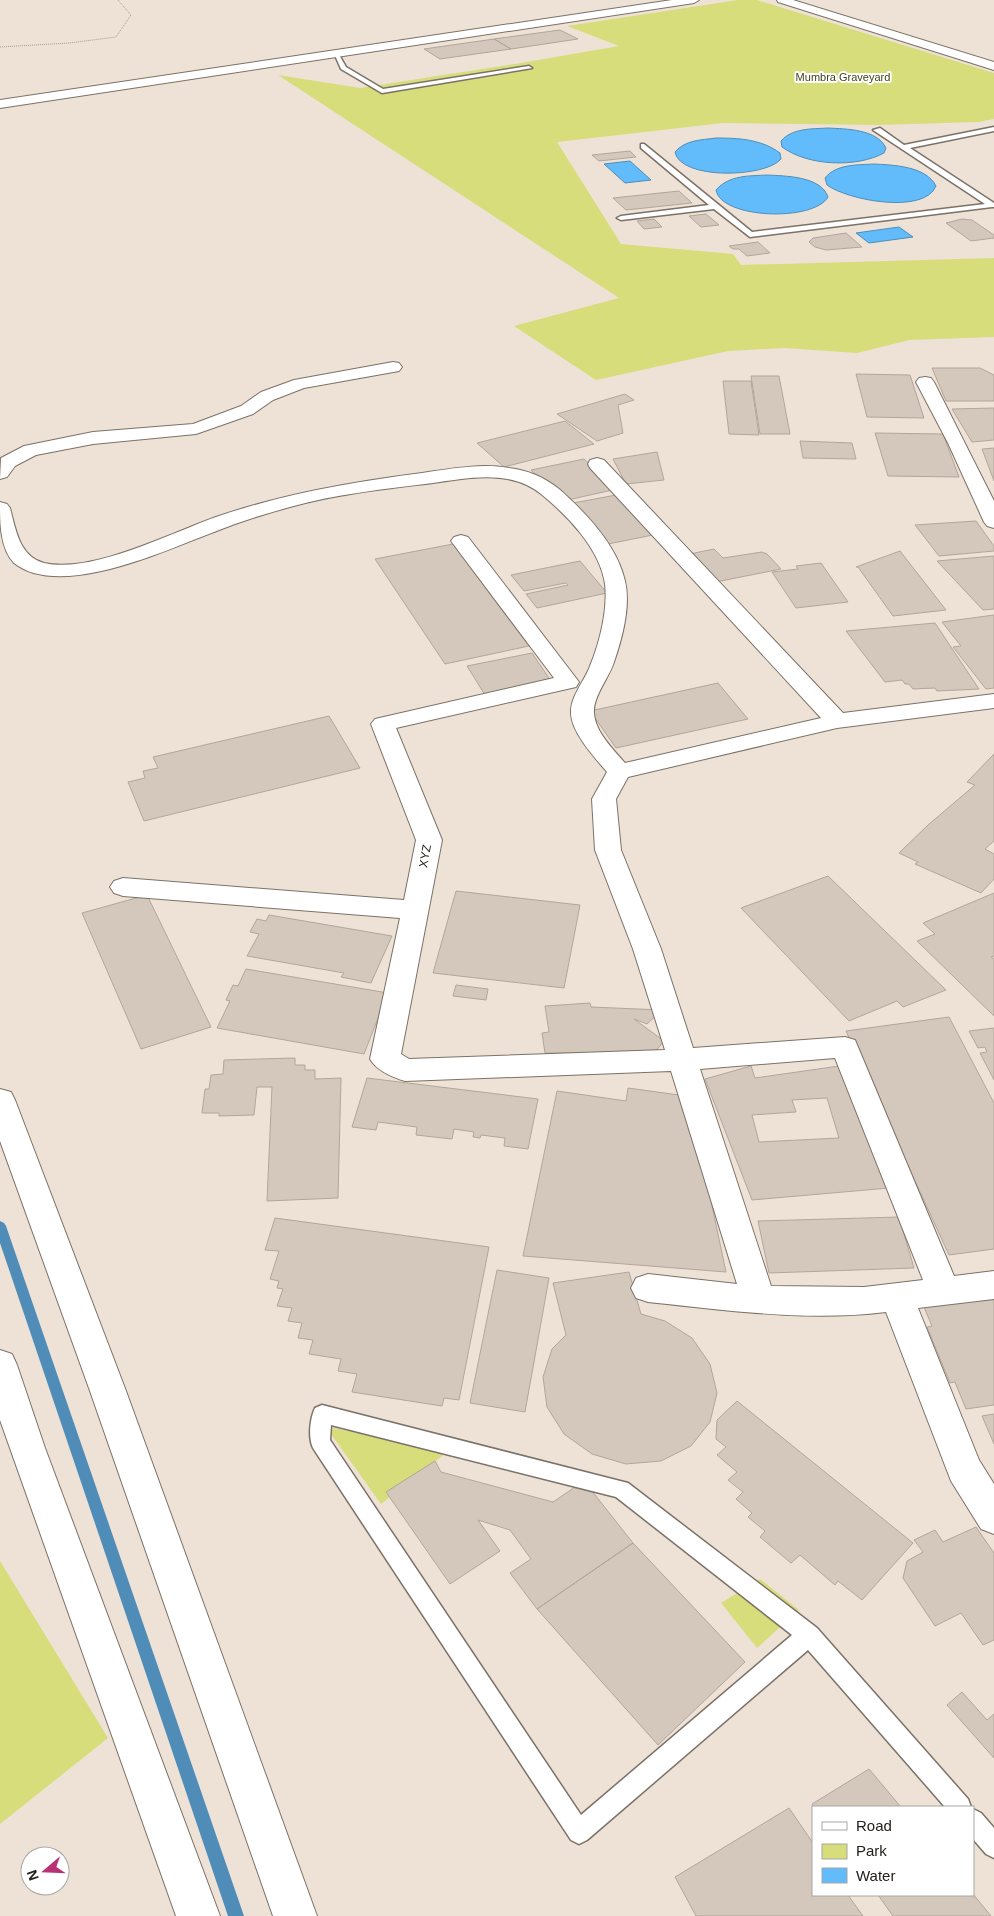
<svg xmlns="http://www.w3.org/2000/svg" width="994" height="1916" font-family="Arial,sans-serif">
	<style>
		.green { fill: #d6dd7a }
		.water { fill: #62bcfb; stroke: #4f8db8 }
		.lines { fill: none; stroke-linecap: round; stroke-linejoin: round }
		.stream { fill: #4f8db8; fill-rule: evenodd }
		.building { fill: #d4c7bc; stroke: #b2a69b; fill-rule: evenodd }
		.lane-casing { stroke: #7b7167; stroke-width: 3 }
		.street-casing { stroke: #7b7167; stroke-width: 2 }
		.secondary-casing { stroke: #7b7167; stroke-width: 2 }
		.path { stroke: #a39a91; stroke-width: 1; stroke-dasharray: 1 1; stroke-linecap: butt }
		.lane { fill: #fff; fill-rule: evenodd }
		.street { fill: #fff; fill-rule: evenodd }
		.secondary { fill: #fff; fill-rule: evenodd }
		.labels { text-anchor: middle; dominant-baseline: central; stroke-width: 4; stroke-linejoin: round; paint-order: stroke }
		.far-park-label { font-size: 11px; fill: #3f4218; stroke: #fff }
		.street-label { font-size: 12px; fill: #24201b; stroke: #fff }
	</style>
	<rect width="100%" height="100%" fill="#eee2d6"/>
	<!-- green -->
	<path class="green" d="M738 0H757L994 73V119L978 122 879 125 723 123 557 142 621 244 733 254 741 265 994 258V337L909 340 857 353 785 348 728 351 596 380 514 326 619 298 278 75 360 88 515 64 619 46 567 26Z
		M326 1427 451 1449 381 1504Z
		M0 1561 108 1738 0 1824Z
		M760 1579 799 1610 757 1648 721 1603Z"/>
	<!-- water -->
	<path class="water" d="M828 128C846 129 877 129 886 148L884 153C856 168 808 166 782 147L781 141C792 128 812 129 828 128Z
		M716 138C738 138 761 139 780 153L781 159C765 178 680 180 675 152 685 140 701 140 716 138Z
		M630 161 651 180 625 183 604 164Z
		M874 164C893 165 926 166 936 186 924 215 847 200 827 185L825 178C836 164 857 165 874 164Z
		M767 175C785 176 821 176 828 197 814 222 721 219 716 190 729 175 749 176 767 175Z
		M899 227 913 237 869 243 856 233Z"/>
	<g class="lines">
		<!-- stream -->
		<path class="stream" d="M0 1221 4 1223 6 1226 244 1916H228L0 1243Z"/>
	</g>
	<!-- building -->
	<path class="building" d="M560 30 578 39 511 49 494 39Z
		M494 39 511 49 440 59 424 49Z
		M630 151 636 157 599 161 592 155Z
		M679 191 692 203 626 210 613 198Z
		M706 214 719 225 701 227 689 216Z
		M654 219 662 227 644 229 637 221Z
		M962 219 972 220 994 235V238L971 241 946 223Z
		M846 233 862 247 826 250 815 247 809 242 813 238Z
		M758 242 770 253 747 256 739 249H733L729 246Z
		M932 368H980L994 375V401H946Z
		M856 374 910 375 924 418 867 417Z
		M751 376H779L790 434H760Z
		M723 381H751L759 435 729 434Z
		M625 394 634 400 618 405 623 433 597 441 557 414Z
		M994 408V440L972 442 952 409Z
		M565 421 594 444 504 467 477 443Z
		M875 433 943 434 959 477 888 476Z
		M800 441 852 443 856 459 803 458Z
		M994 448V481L982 449Z
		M657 452 664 480 626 484 613 459Z
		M584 459 617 489 563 501 531 470Z
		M616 495 653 535 603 545 568 504Z
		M976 521 994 546V551L939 556 915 525Z
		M453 544 529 646 445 664 375 559Z
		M714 549 723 558 762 552 767 554 781 569 711 583 685 555Z
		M900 551 946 610 893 616 858 567H856Z
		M994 556V609L983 610 937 561Z
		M580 561 607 593 537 608 526 594 568 585 566 583 524 591 511 575Z
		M821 563 848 602 796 608 772 572 798 569 796 566Z
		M994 615V688L986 689 953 647 961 646 942 622Z
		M935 623 979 689 937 691 935 688 913 689 909 684H905L902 680 885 682 846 631Z
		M532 653 551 681 485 695 467 666Z
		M718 683 748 719 616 748 590 711Z
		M329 716 360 768 144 821 128 782 145 778 143 771 158 768 153 757Z
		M994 754V841L985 849 994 854V879L981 893 915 864 918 862 899 853 928 825 975 785 967 782Z
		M828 876 946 990 903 1007 897 1001 849 1021 741 908Z
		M456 891 580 905 564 988 433 973Z
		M994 893V956L991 957 994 959V1016L917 941 935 934 923 923Z
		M147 895 211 1027 141 1049 82 913Z
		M269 915 392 936 371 983 341 977 344 973 247 956 259 934 250 932 257 919 266 921Z
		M246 969 388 993 364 1054 217 1028 230 1001 226 1000 233 985 238 986Z
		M456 985 488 989 486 1000 453 996Z
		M590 1003 591 1007 662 1010 647 1024 634 1019 664 1041 654 1053H545L542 1033 549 1032 545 1006Z
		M949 1017 994 1103V1249L949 1255 846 1031Z
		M994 1028V1080L980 1053 987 1052 985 1047 978 1048 969 1031Z
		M295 1058V1065H305V1070H315V1079L341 1078 338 1198 267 1201 272 1087H257L254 1115 219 1116V1113H202L205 1089H209L211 1075 223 1074 224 1060Z
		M751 1066 755 1078 839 1066 889 1188 752 1200 705 1079ZM827 1098 839 1138 759 1142 752 1115 796 1112 792 1100Z
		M367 1078 538 1099 528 1149 504 1146 505 1138 481 1135 480 1138 473 1137 474 1132 454 1129 452 1139 416 1135 417 1127 378 1122 376 1130 352 1127Z
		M628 1088 686 1096 692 1111 726 1272 523 1256 557 1091 626 1101Z
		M899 1217 914 1268 769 1273 758 1221Z
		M275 1218 489 1247 459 1400 444 1398 442 1406 352 1392 357 1374 338 1371 341 1359 309 1354 313 1340 298 1338 302 1323 288 1321 292 1308 277 1306 283 1289 277 1288 279 1281 270 1279 279 1251 265 1250Z
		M497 1270 549 1278 525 1412 470 1403Z
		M629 1272 641 1314 665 1321 692 1338 710 1364 717 1393 710 1422 691 1446 661 1461 626 1464 592 1454 564 1434 547 1407 543 1377 552 1349 566 1335 553 1283Z
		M994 1298V1405L966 1409 955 1382 950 1383 927 1327 932 1326 921 1300Z
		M737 1401 913 1543 862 1600 838 1581 835 1585 800 1555 791 1563 760 1537 765 1531 748 1517 752 1513 736 1499 743 1492 728 1480 737 1472 717 1455 726 1447 716 1439 717 1420Z
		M994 1414V1444L982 1416Z
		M435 1461 441 1472 553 1502 584 1481 633 1543 537 1609 510 1573 531 1559 510 1530 478 1520 500 1551 450 1584 386 1492Z
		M976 1527 994 1553V1640L983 1645 961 1613 935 1626 903 1578 907 1561 923 1552 914 1540 935 1530 943 1542Z
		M633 1543 745 1662 658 1745 537 1609Z
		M962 1692 987 1720 994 1714V1758L947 1705Z
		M869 1769 901 1807H814L812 1804Z
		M789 1808 813 1843V1895H848L863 1916H696L675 1877Z
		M973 1894 991 1916H893L878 1895Z"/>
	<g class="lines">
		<!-- lane casing -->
		<g class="lane-casing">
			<path id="lane" d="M334 53H338L346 67 383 89 529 66 532 68 382 93 341 69Z
				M994 127V131L910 148 994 203V207H992L750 237 714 209 621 220 617 218 621 216 709 205 641 148V144H644L752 232 985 204 873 130 880 128 904 145Z
				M322 1405 628 1483 817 1628 968 1799 971 1807H945L808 1650 587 1840 579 1844 571 1840 313 1448C308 1437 310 1419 315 1408ZM331 1425 616 1497 792 1635 581 1815 330 1440Z
				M973 1809 981 1813 994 1828V1858L986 1854 973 1839Z"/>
		</g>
		<!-- street casing -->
		<g class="street-casing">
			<path id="street" d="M777 0H793L994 62V70L778 2Z
				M393 362 399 363 402 367 399 371 304 388 273 400 253 414 196 434 93 444 36 455 15 466 7 477 0 479 1 458 24 446 93 432 193 424 241 406 261 392 294 380Z
				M925 377 931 378 934 382 994 501V528L987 526 984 522 948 443 916 382 919 378Z
				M597 458 604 460 843 713 994 694V708L837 728 628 777 616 799 621 850 661 949 693 1048 845 1037 855 1040 954 1276 994 1271V1299L918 1308 979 1460 994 1484V1534L981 1529 951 1481 886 1312C807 1322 726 1310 648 1302L636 1298 631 1288 636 1278 648 1274 737 1284 671 1071 405 1081C392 1077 377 1071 370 1059L400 918 123 896 114 893 110 887 114 881 123 878 404 900 416 840 371 724 375 719 554 678 451 541 454 537 461 535 468 537 579 682 576 687 396 728 442 840 401 1054 409 1059 665 1050 633 949 595 850 592 799 607 772C595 758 571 732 571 713 570 697 585 680 590 666 600 642 608 609 605 584 600 549 567 515 541 494 510 469 468 478 433 483 385 489 336 494 290 507 264 514 239 522 214 532 166 550 60 600 14 563 0 548 0 523 0 502L7 504 10 508C16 530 19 556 44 563 91 574 171 533 216 517 283 494 352 482 422 473 450 469 480 463 509 468 527 470 544 477 559 489 585 512 617 545 625 581 631 606 622 639 614 662 609 678 593 696 594 713 595 732 614 750 625 763L821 718 590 468 588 464 590 460ZM835 1058 923 1280 864 1287 771 1286 700 1069Z"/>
		</g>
		<!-- secondary casing -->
		<g class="secondary-casing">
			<path id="secondary" d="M672 0H699L694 3 0 108V100Z
				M0 1089 11 1092 15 1100 126 1391 317 1916H273L90 1391 0 1141Z
				M0 1350 12 1354 17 1365 45 1448 220 1916H176L0 1420Z"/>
		</g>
		<!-- path -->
		<path class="path" d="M0 47 69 43 116 37 131 15 118 0"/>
		<!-- lane -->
		<use href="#lane" class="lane"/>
		<!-- street -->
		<use href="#street" class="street"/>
		<!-- secondary -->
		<use href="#secondary" class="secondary"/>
	</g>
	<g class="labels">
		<!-- far-park labels -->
		<g class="far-park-label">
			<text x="843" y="77">Mumbra Graveyard</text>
		</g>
		<!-- street labels -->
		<g class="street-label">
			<text transform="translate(425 856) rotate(-80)">XYZ</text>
		</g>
	</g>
	<!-- legend -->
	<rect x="812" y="1806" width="162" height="90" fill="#ffffff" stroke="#a7a6a4"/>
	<rect x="822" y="1822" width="25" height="8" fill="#ffffff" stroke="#a7a6a4"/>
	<text x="856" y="1831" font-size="15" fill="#24201b">Road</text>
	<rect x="822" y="1844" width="25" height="15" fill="#d6dd7a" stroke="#a7a6a4"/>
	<text x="856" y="1856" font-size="15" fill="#24201b">Park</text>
	<rect x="822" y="1868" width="25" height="15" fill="#62bcfb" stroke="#a7a6a4"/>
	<text x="856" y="1881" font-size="15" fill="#24201b">Water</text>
	<!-- north arrow -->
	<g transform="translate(45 1871) rotate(251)"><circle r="24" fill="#ffffff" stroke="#a7a6a4"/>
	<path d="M0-4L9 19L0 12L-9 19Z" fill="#b93374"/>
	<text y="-8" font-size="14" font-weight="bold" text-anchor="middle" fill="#24201b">N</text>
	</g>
</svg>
